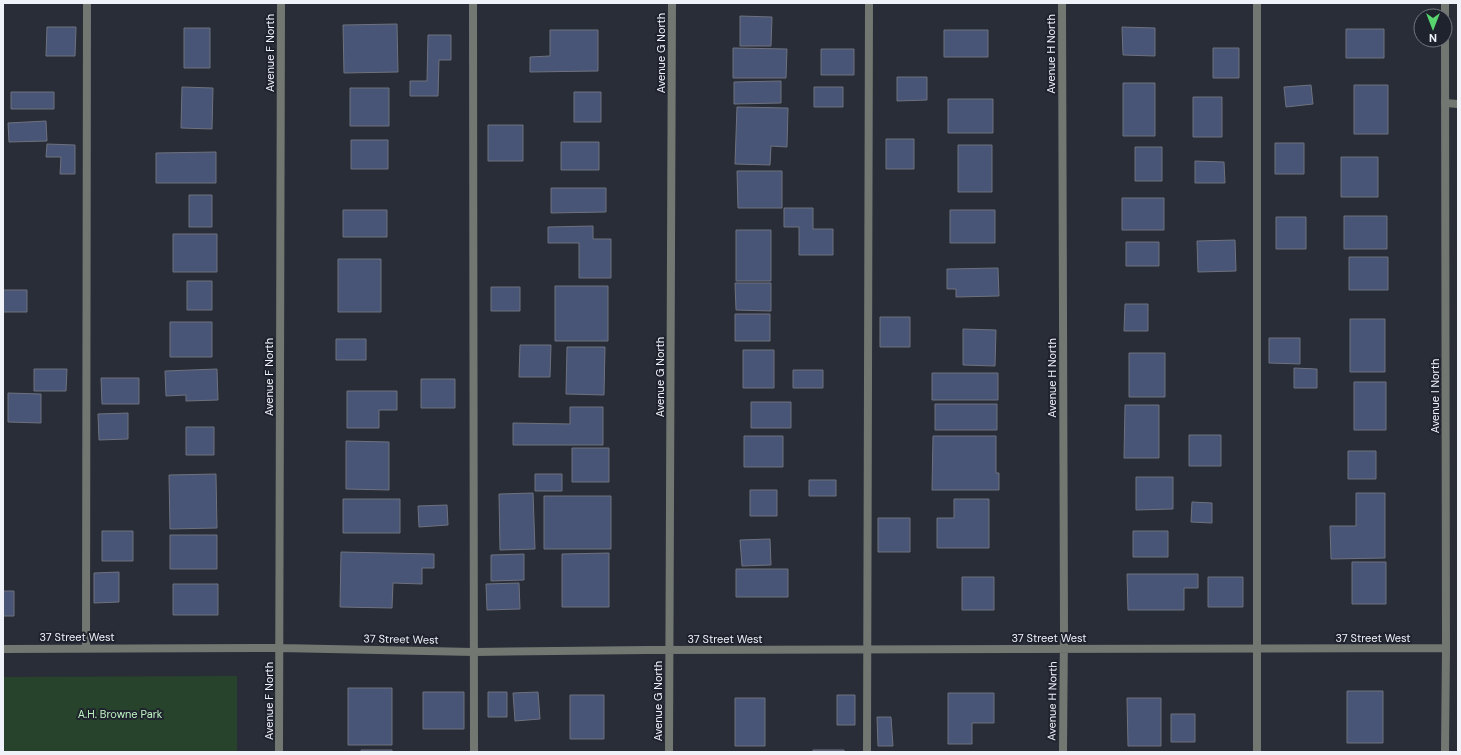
<svg xmlns="http://www.w3.org/2000/svg" width="1461" height="755" font-family="'DM Sans',sans-serif">
	<style>
		.green { fill: #28432b }
		.building { fill: #495577; stroke: #6e727e }
		.lines { fill: none; stroke-linecap: round; stroke-linejoin: round }
		.lane { stroke: #727772; stroke-width: 8 }
		.street { stroke: #727772; stroke-width: 8 }
		.labels { text-anchor: middle; dominant-baseline: central; stroke-width: 4; stroke-linejoin: round; paint-order: stroke }
		.street-label { font-size: 11px; fill: #eff2f9; stroke: #1f232d }
		.park-label { font-size: 11px; fill: #bdf3c1; stroke: #1f232d }
	</style>
	<rect width="100%" height="100%" fill="#292d37"/>
	<!-- green -->
	<path class="green" d="M237 676V752H3V677Z"/>
	<!-- building -->
	<path class="building" d="M740 16 772 17 771 46H740Z
		M397 24 398 72 344 73 343 25Z
		M47 27H76L75 56H46Z
		M1122 27 1155 28V56L1123 55Z
		M184 28H210V68H184Z
		M1346 29H1384V58H1346Z
		M550 30H598V71L530 72V57L550 56Z
		M944 30H988V57H944Z
		M428 35H451V60H439L438 96H410V81H427Z
		M733 48 787 49 786 78H733Z
		M1213 48H1239V78H1213Z
		M821 49H854V75H821Z
		M897 77H927V100L897 101Z
		M781 81V103L734 104V82Z
		M1123 83H1155V136H1123Z
		M1311 85 1313 104 1286 107 1284 87Z
		M1354 85H1388V134H1354Z
		M182 87 213 88 212 129 181 128Z
		M814 87H843V107H814Z
		M350 88H389V126H350Z
		M11 92H54V109H11Z
		M574 92H601V122H574Z
		M1193 97H1222V137H1193Z
		M948 99H993V133H948Z
		M737 107 788 108 787 147 771 146 770 165 735 164Z
		M46 121 47 141 9 142 8 123Z
		M488 125H523V161H488Z
		M886 139H914V169H886Z
		M351 140H388V169H351Z
		M561 142H599V170H561Z
		M1275 143H1304V174H1275Z
		M47 144 75 145V174H60L61 157H46Z
		M958 145H992V192H958Z
		M1135 147H1162V181H1135Z
		M216 152V183H156V153Z
		M1341 157H1378V197H1341Z
		M1195 161 1224 162 1225 183H1195Z
		M737 171H782V208H738Z
		M551 188H606V212L551 213Z
		M189 195H212V227H189Z
		M1122 198H1164V230H1122Z
		M784 208H813V229H833V255H799V227H784Z
		M343 210H387V237H343Z
		M950 210H995V243H950Z
		M1344 216H1387V249H1344Z
		M1276 217H1306V249H1276Z
		M593 226V239H611V278H579V243H548V227Z
		M736 230H771V281H736Z
		M173 234H217V272H173Z
		M1235 240 1236 271 1198 272 1197 241Z
		M1126 242H1159V266H1126Z
		M1349 257H1388V290H1349Z
		M338 259H381V312H338Z
		M998 268 999 296 956 297V289H947V269Z
		M187 281H212V310H187Z
		M735 283H771V311L736 310Z
		M555 286H608V341H555Z
		M491 287H520V311H491Z
		M3 290H27V312H3Z
		M1125 304H1148V331H1124Z
		M735 314H770V341H735Z
		M880 317H910V347H880Z
		M1350 319H1385V372H1350Z
		M170 322H212V357H170Z
		M963 329 996 330 995 366 963 365Z
		M1269 338H1300V364L1269 363Z
		M336 339H366V360H336Z
		M520 345H551L550 377H519Z
		M567 347H605L604 395 566 394Z
		M743 350H774V388H743Z
		M1129 353H1165V397H1129Z
		M1294 368 1317 369V388H1294Z
		M34 369H67L66 391H34Z
		M217 369 218 400 186 401V395L166 396 165 371Z
		M793 370H823V388H793Z
		M932 373H998V400H932Z
		M101 378H139V404H102Z
		M421 379H455V408H421Z
		M1354 382H1386V430H1354Z
		M347 391H397V410H379V428H347Z
		M8 393 41 394V423L8 422Z
		M751 402H791V428H751Z
		M935 404H997V430H935Z
		M1125 405H1159V458H1124Z
		M570 407H603V445H513V423L570 424Z
		M128 413V439L99 440 98 414Z
		M186 427H214V455H186Z
		M1189 435H1221V466H1189Z
		M744 436H783V467H744Z
		M933 436H996V473H999V490H932Z
		M346 441 389 442V490L346 489Z
		M572 448H609V482H572Z
		M1348 451H1376V479H1348Z
		M216 474 217 528 170 529 169 475Z
		M535 474H562V491H535Z
		M1136 477H1173V509L1136 510Z
		M809 480H836V496H809Z
		M750 490H777V516H750Z
		M533 493 535 549 500 550 499 494Z
		M1356 493H1385V558L1331 559 1330 526H1356Z
		M544 496H611V549H544Z
		M343 499H400V533H343Z
		M954 499H989V548H937V518H954Z
		M1192 502 1212 503V523L1191 522Z
		M447 505 448 525 419 527 418 506Z
		M878 518H910V552H878Z
		M102 531H133V561H102Z
		M1133 531H1168V557H1133Z
		M170 535H217V569H170Z
		M770 539 771 565 742 566 740 540Z
		M341 552 434 554V568H422V584L393 583 392 608 340 607Z
		M609 553V607H562V554Z
		M524 554V580L491 581V555Z
		M1352 562H1386V604H1352Z
		M736 569H788V597H736Z
		M119 572V602L94 603V573Z
		M1127 574H1198V588H1184V610H1128Z
		M962 577H994V610H962Z
		M1208 577H1243V607H1208Z
		M519 583 520 609 487 610 486 584Z
		M173 584H218V615H173Z
		M3 591H14V616H3Z
		M348 688H392V745H348Z
		M1347 691H1383V743H1347Z
		M423 692H464V729H423Z
		M488 692H507V717H488Z
		M538 692 540 719 515 721 513 693Z
		M948 693H994V723H972V744H948Z
		M570 695H604V739H570Z
		M837 695H855V725H837Z
		M735 698H765V746H735Z
		M1127 698H1161V746H1128Z
		M1171 714H1195V742H1171Z
		M877 717H891L893 746H878Z
		M361 750H392V752H361Z
		M813 750H844V752H813Z"/>
	<g class="lines">
		<!-- lane -->
		<path class="lane" d="M473 3 474 752
			M1445 103 1458 104
			M86 648 87 3
			M867 752 869 3
			M1257 752V3"/>
		<!-- street -->
		<path class="street" d="M1062 3 1064 629 1063 752
			M1445 3V16
			M3 649 280 648 474 652 648 650 1446 648
			M279 752 281 3
			M669 752 672 3
			M1445 752 1446 648 1445 40"/>
	</g>
	<g class="labels">
		<!-- street labels -->
		<g class="street-label">
			<text transform="translate(270 53) rotate(-90)">Avenue F North</text>
			<text transform="translate(661 53) rotate(-90)">Avenue G North</text>
			<text transform="translate(1051 54) rotate(-90)">Avenue H North</text>
			<text transform="translate(269 377) rotate(-90)">Avenue F North</text>
			<text transform="translate(660 377) rotate(-90)">Avenue G North</text>
			<text transform="translate(1052 378) rotate(-90)">Avenue H North</text>
			<text transform="translate(1435 396) rotate(-90)">Avenue I North</text>
			<text x="77" y="637">37 Street West</text>
			<text x="1049" y="638">37 Street West</text>
			<text x="1373" y="638">37 Street West</text>
			<text transform="translate(401 639) rotate(1)">37 Street West</text>
			<text x="725" y="639">37 Street West</text>
			<text transform="translate(269 701) rotate(-90)">Avenue F North</text>
			<text transform="translate(658 701) rotate(-90)">Avenue G North</text>
			<text transform="translate(1052 701) rotate(-89)">Avenue H North</text>
		</g>
		<!-- park labels -->
		<g class="park-label">
			<text x="120" y="714">A.H. Browne Park</text>
		</g>
	</g>
	<!-- border -->
	<rect width="1461" height="755" fill="none" stroke="#eff2f9" stroke-width="8"/>
	<!-- north arrow -->
	<g transform="translate(1433 28) rotate(180)"><circle r="19" fill="#1f232d" stroke="#72767f"/>
	<path d="M0-3L7 15L0 10L-7 15Z" fill="#59d56f"/>
	<text y="-6" font-size="11" font-weight="bold" text-anchor="middle" fill="#eff2f9">N</text>
	</g>
</svg>
